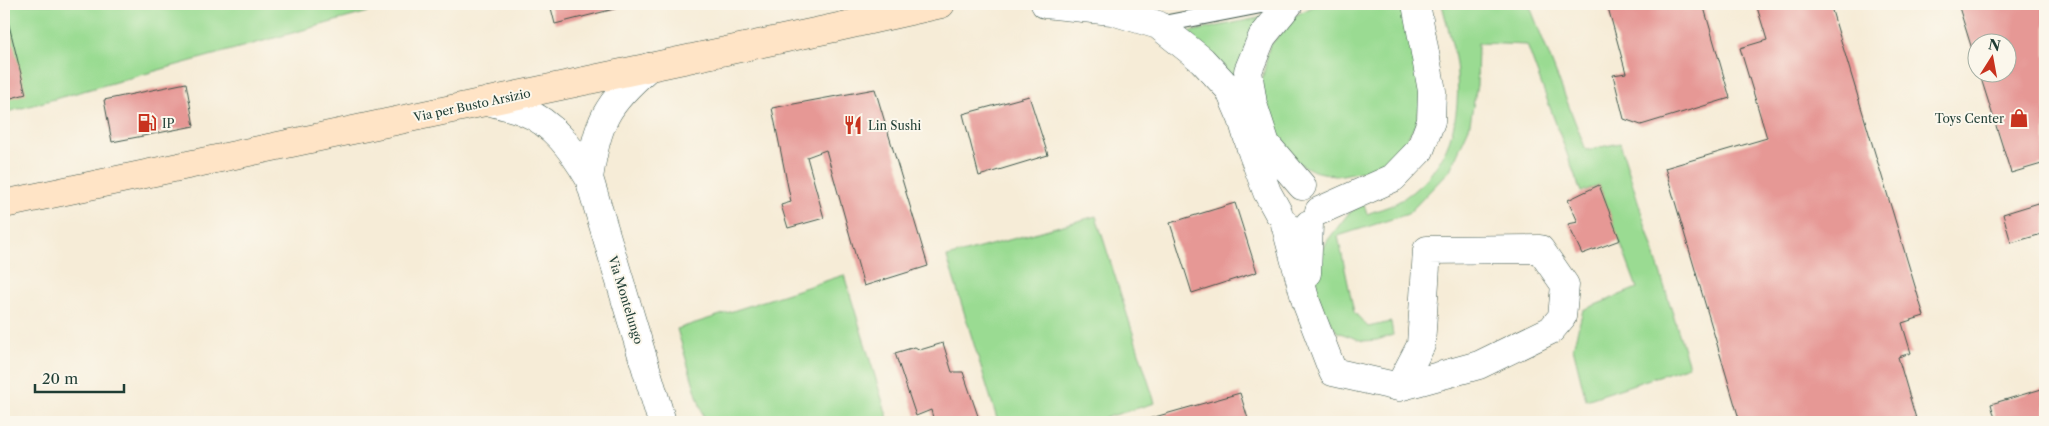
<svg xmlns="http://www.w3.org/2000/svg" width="2049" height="426" font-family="'Libre Caslon Text',serif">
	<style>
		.green { fill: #9adb92; stroke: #5c8c63 }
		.building { fill: #e69895 }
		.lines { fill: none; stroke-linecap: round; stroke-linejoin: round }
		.lane-casing { stroke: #3f574c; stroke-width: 18 }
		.street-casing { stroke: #3f574c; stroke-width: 29 }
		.secondary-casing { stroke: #3f574c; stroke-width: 29 }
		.lane { stroke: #fff; stroke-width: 16 }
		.street { stroke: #fff; stroke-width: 28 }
		.secondary { stroke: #ffe4c6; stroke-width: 28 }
		.labels { text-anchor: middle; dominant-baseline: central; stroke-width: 4; stroke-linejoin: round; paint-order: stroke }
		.street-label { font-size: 12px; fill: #1f3d34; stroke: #fbf7ec }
		.poi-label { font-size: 12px; fill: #1f3d34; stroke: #fbf7ec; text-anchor: start }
	</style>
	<rect width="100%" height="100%" fill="#fbf7ec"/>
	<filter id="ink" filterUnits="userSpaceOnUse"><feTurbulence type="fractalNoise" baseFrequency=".02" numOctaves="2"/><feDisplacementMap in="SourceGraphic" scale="10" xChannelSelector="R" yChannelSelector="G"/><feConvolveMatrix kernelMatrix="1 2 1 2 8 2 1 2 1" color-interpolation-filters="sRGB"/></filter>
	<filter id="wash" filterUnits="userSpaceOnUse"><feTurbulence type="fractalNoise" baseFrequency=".0096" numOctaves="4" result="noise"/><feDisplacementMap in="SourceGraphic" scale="20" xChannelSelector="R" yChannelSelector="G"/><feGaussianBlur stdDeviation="1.12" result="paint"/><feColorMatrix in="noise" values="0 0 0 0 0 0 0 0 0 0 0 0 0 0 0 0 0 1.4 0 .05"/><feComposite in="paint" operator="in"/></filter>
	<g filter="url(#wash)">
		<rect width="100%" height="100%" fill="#f6ecd7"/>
		<!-- green -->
		<path class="green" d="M4 4H397L4 113Z
			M1318 4H1405L1422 95 1416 125 1396 154 1374 169 1337 176 1314 171 1291 159 1274 141 1261 86 1269 47 1294 16Z
			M1442 4H1529L1586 150 1620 143 1689 366 1586 400 1573 348 1583 310 1637 288 1599 185 1581 192 1527 45 1478 43 1477 85 1469 128 1450 170 1408 214 1338 236 1354 312 1368 327 1391 322 1393 335 1377 340 1363 341 1337 332 1322 308 1316 286 1320 257 1327 241 1348 214 1363 203 1367 214C1376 210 1387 208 1396 203 1444 175 1461 129 1457 75 1456 52 1447 27 1442 4Z
			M1268 16 1237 85 1184 33Z
			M1096 216 1155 403 1091 422H998L947 257Z
			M844 275 889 422H705L677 329Z"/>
		<g id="blocks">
			<!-- building -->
			<path class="building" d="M550 4H621L622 7 555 24Z
				M1607 4H1703L1730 98 1641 125 1624 119 1613 75 1626 73Z
				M1756 4H1830L1924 316 1902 323 1911 353 1898 357 1917 422H1740L1665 168 1767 138 1740 48 1767 40Z
				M1958 4H2045V163L2011 173 1979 72H2006V42H1976V62Z
				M4 5 26 94 4 100Z
				M186 83 194 126 112 142 104 100Z
				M875 89 928 266 864 286 826 150 807 157 824 218 788 228 781 205 791 202 772 108Z
				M1029 96 1048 155 979 176 963 114Z
				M1599 185 1620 240 1582 254 1568 224 1578 222 1568 200Z
				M2045 201V233L2011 243 2003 214Z
				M1235 203 1257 272 1192 293 1170 223Z
				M943 343 952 372H963L980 422H934L931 410 916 416 895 353 915 347 920 350Z
				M2045 388V422H1996L1991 404Z
				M1240 393 1249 422H1137Z"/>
		</g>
	</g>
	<g filter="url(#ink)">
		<use href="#blocks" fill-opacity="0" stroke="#3f574c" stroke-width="1"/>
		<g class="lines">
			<!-- lane casing -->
			<g class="lane-casing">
				<path id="lane" d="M1158 25 1266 4"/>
			</g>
			<!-- street casing -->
			<g class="street-casing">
				<path id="street" d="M1045 4 1112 11 1158 25 1202 60 1229 89 1242 119 1252 152 1267 192 1278 212
					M1289 4 1262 37 1248 71 1253 104 1266 144 1302 186
					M489 101C500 105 512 107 523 111 554 123 573 151 589 178L662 422
					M589 178C598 121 605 105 649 67
					M1319 211 1393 178 1420 150 1431 121 1432 91 1416 4
					M1285 224 1306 302 1333 372 1399 387 1479 365 1551 330 1562 317 1565 285 1540 249 1427 250 1421 345 1399 387
					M1307 273 1309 224"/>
			</g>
			<!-- secondary casing -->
			<g class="secondary-casing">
				<path id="secondary" d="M4 204 834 28 941 4"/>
			</g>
			<!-- lane -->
			<use href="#lane" class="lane"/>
			<!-- street -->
			<use href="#street" class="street"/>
			<!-- secondary -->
			<use href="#secondary" class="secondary"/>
		</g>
	</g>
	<!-- icons -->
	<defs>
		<g id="shop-bare" transform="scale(1.5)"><path d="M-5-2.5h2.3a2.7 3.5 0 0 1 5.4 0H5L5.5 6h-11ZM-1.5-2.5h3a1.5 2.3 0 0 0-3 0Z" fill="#c8321e" stroke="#fbf7ec" stroke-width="2.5" paint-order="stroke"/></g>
		<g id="fuel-bare" transform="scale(1.5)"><path d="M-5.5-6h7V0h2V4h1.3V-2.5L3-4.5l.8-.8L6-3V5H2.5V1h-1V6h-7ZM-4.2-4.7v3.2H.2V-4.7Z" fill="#c8321e" stroke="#fbf7ec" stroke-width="2.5" paint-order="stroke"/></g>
		<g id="restaurant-bare" transform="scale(1.5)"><path d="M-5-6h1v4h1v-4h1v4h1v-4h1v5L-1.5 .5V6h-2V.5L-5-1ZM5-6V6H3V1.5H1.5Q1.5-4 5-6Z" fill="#c8321e" stroke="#fbf7ec" stroke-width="2.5" paint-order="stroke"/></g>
	</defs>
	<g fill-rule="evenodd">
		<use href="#shop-bare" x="2019" y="118"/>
		<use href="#fuel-bare" x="147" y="123"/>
		<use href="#restaurant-bare" x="853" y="125"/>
	</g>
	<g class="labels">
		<!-- street labels -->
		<g class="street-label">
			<text transform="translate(472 105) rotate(-12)">Via per Busto Arsizio</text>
			<text transform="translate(626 300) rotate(73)">Via Montelungo</text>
		</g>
		<!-- poi labels -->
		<g class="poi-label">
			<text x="2004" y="118" text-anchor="end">Toys Center</text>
			<text x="162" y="123">IP</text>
			<text x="868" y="125">Lin Sushi</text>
		</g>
	</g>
	<!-- margin -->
	<rect width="2049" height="426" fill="none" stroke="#fbf7ec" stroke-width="20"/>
	<!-- north arrow -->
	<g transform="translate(1992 58) rotate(11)"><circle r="24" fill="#fbf7ec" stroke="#a3ada2"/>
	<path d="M0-4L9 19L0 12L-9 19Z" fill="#c8321e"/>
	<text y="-8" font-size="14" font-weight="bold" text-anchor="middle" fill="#1f3d34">N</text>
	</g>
	<!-- scale -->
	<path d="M35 384v8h89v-8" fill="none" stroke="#1f3d34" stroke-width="2.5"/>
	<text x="42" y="384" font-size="15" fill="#1f3d34" stroke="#fbf7ec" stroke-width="4" paint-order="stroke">20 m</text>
</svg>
